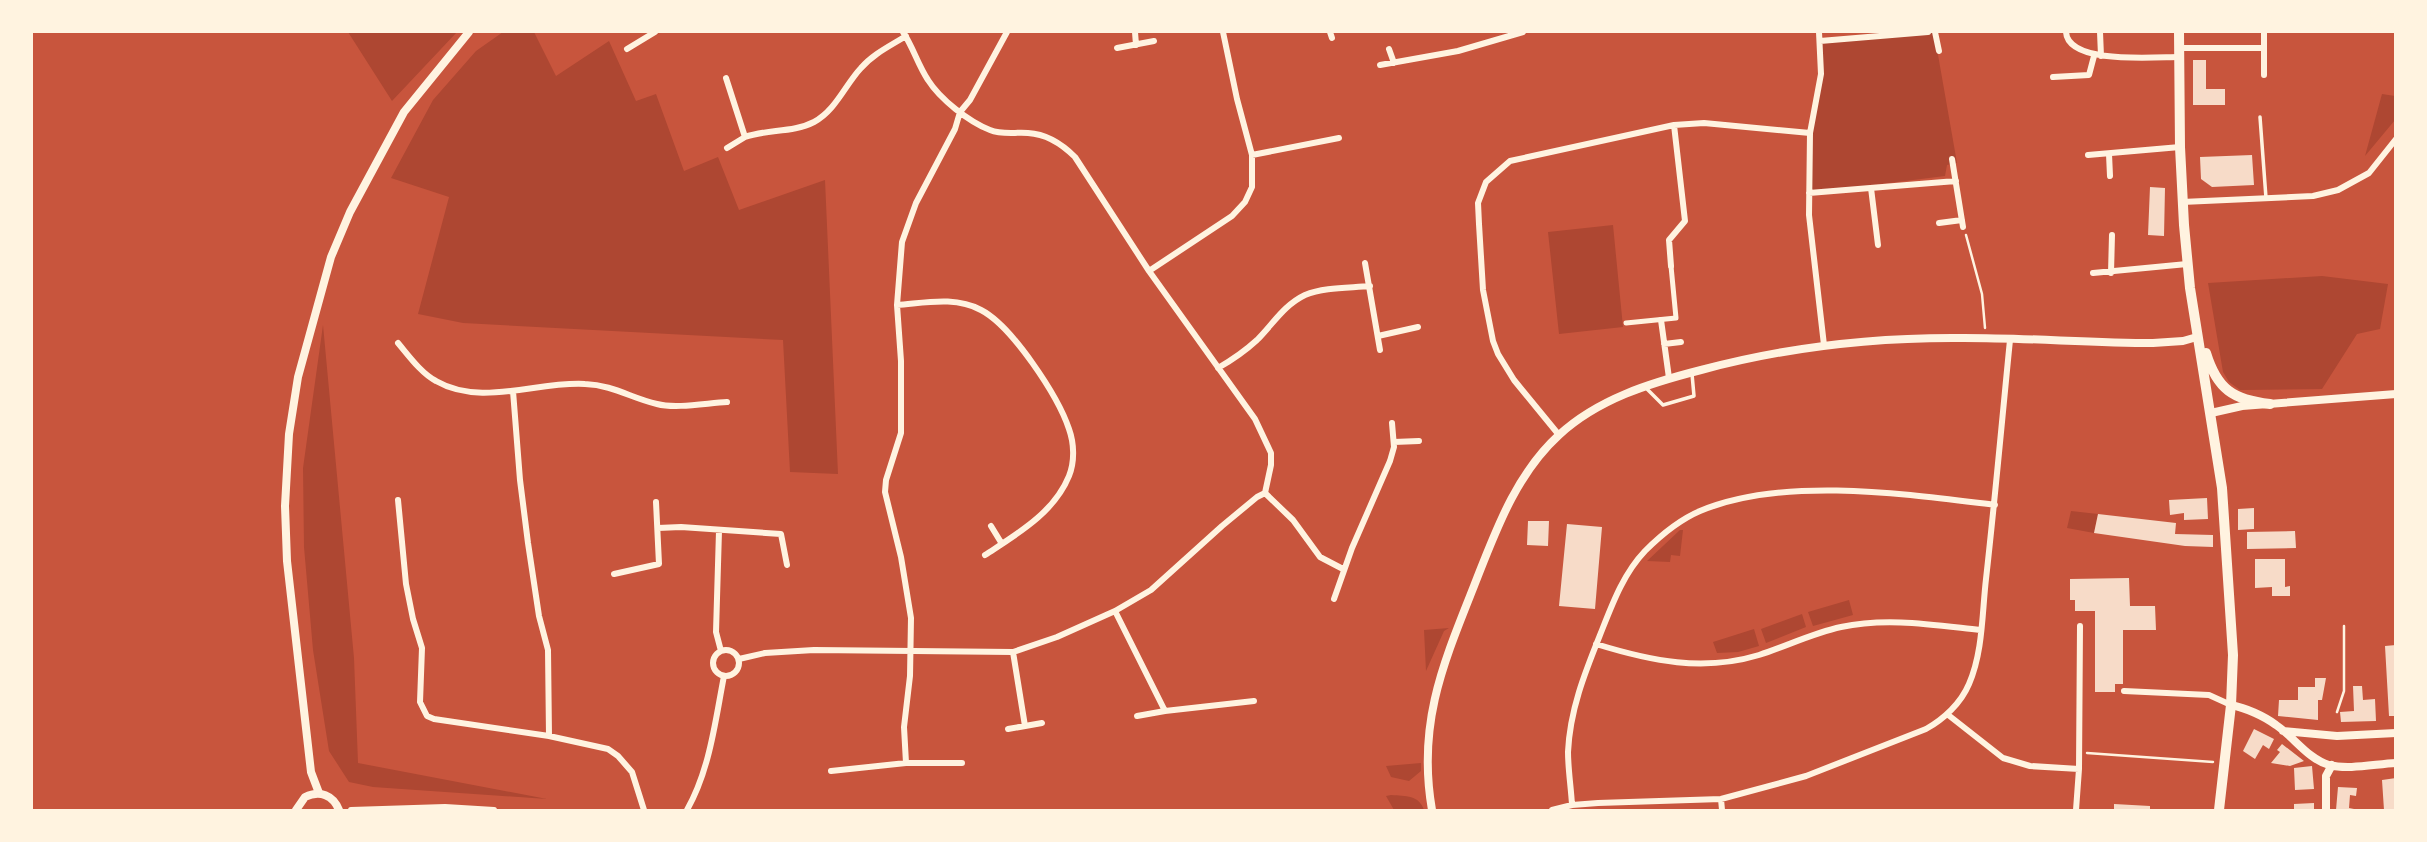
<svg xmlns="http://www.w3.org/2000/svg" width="2427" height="842" font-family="Ubuntu,sans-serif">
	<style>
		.green { fill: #ae4732 }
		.building { fill: #f7dbc8 }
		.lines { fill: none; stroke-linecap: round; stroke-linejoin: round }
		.path { stroke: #fff3e0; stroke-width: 2.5 }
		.service { stroke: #fff3e0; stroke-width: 3.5 }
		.pedestrian { stroke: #fff3e0; stroke-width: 5 }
		.minor { stroke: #fff3e0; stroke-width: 6 }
		.tertiary { stroke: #fff3e0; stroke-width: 8 }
		.primary { stroke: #fff3e0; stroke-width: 10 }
	</style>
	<rect width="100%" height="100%" fill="#c8553d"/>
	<!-- green -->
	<path class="green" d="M348 32H457L392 101Z
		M503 32H534L556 76 609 41 636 101 656 94 684 171 718 157 739 210 825 180 838 474 790 472 783 340 463 323 418 314 449 197 391 178 433 100 476 51Z
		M1934 32 1957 163 1947 165 1945 176 1809 193 1810 133 1820 74V41Z
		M2382 94 2395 96V120L2365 156Z
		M1613 225 1623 327 1559 334 1548 232Z
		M2322 276 2388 284 2380 329 2357 334 2322 389 2240 390 2229 382 2223 372 2208 283Z
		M323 325 354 658 358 763 547 799 373 787 349 782 329 751 313 650 304 547 303 468Z
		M2071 511 2098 514 2094 533 2067 528Z
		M1680 530H1683L1680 556 1671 555 1670 562 1647 561Z
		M1849 600 1853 615 1813 626 1808 612Z
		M1802 614 1806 627 1766 643 1761 629Z
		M1449 628 1444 631 1426 671 1424 630Z
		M1754 629 1759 646 1738 652 1717 653 1713 642Z
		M1421 763V771L1409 781 1391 777 1386 766Z
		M1391 795C1406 796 1419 795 1424 810H1394L1386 796Z"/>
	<!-- building -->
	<path class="building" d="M2193 60H2206V89H2225V105H2193Z
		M2252 155 2254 185 2212 187 2201 179 2200 157Z
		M2150 187 2165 188 2164 236 2148 235Z
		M2207 498 2208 519 2184 520V513L2170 515 2169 500Z
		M2254 508V529L2238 530V509Z
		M2098 514 2176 523 2175 534 2213 535V547L2185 546 2094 533Z
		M1528 521H1549L1548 546 1527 545Z
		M1567 524 1602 527 1595 609 1559 606Z
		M2295 531 2296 548 2247 549V532Z
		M2255 559H2285V587L2290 586V596H2272V587L2255 588Z
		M2129 578 2130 606H2155L2156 630H2123V684H2115V692H2095V611H2075V600H2070V579Z
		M2396 645V716H2389L2385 646Z
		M2315 678H2326L2322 700H2318V720L2278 716 2279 700H2298V687H2315Z
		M2353 686H2362L2363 700 2375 699 2376 721 2341 722 2340 712 2354 711Z
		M2254 729 2274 739 2269 749 2263 745 2255 759 2243 751Z
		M2282 744 2304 761 2290 766 2271 763 2280 752 2277 750Z
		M2312 766 2314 789 2295 790 2294 768Z
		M2396 778V810H2384L2382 780Z
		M2338 787 2357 788 2356 796 2350 795 2349 808 2354 809V810H2336Z
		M2314 803V810H2294V804Z
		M2114 804 2150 806V810H2114Z"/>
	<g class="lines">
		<!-- path -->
		<path class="path" d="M1966 235 1982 294 1985 328
			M2337 712 2344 691V626
			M2087 753 2213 762"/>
		<!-- service -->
		<path class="service" d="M2260 117 2266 198
			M1645 387 1663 405 1694 396 1692 374"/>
		<!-- pedestrian -->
		<path class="pedestrian" d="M1626 323 1676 318 1671 266"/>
		<!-- minor -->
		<path class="minor" d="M903 32C913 47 918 65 928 80 940 99 969 122 990 130 1002 135 1015 132 1028 133 1046 134 1063 145 1075 157L1149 271 1255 419 1271 453V465L1265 493
			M1135 32 1136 45
			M1330 32 1332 38
			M1819 32 1821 74 1810 133 1809 215 1824 345
			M1935 32 1939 51
			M2066 32C2068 65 2155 57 2179 57
			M2100 32 2101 56
			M1820 41 1928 32
			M1117 48 1154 41
			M2179 48H2264
			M627 49 655 32
			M1389 49 1394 63
			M1380 65 1458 51 1523 32
			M2264 75V32
			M2053 77 2089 75 2094 56
			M726 78 745 137C767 129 793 133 814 122 836 110 845 85 861 68 873 54 890 46 906 36
			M727 148 745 137
			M2109 154 2110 176
			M1252 155 1339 138
			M2088 155 2180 147
			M1952 159 1963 227
			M1871 188 1878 245
			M1809 193 1956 181
			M2182 202 2313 196 2338 190 2369 173 2396 139
			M1939 223 1962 220
			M1365 263 1380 350
			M1671 266 1669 240 1685 221 1674 125
			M1149 271 1232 216 1245 202 1252 187V155L1237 99 1223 32
			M2093 273 2187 264
			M2111 273 2112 235
			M897 305C925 303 955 296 981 310 1012 326 1058 396 1069 429 1074 443 1075 461 1069 476 1054 513 1017 534 985 555
			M1661 320 1669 378
			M1378 336 1418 327
			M398 343C409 356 421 373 436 381 481 407 537 381 585 384 613 385 631 398 657 404 676 409 707 403 727 402
			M1664 344 1681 342
			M1218 368C1232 360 1245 351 1257 340 1273 324 1284 305 1305 295 1324 287 1349 288 1370 286
			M513 391 520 480 528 543 539 616 548 650 549 736
			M1559 435 1514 380 1498 354 1493 341 1483 290 1479 224 1478 203 1486 182 1510 161 1674 125 1704 123 1810 133
			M1394 442 1419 441
			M1265 493 1293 520 1320 557 1343 569
			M398 500 406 584 413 619 422 648 420 702 427 716 434 719 549 736 608 749 618 756 632 772 644 810
			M991 526 1002 544
			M658 528 681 527 781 534 787 565
			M719 531 716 632 721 651
			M614 574 659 564 656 502
			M1334 599 1352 548 1390 461 1394 447 1392 423
			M1115 611 1165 711 1254 701
			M1596 644C1651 661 1703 672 1759 655 1787 646 1813 633 1841 627 1887 617 1934 625 1980 630
			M713 663a13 13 0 1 1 26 0a13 13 0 1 1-26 0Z
			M1013 652 1025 726
			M739 659 765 653 814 650 1013 652 1057 637 1115 611 1151 590 1222 526 1257 497 1265 493
			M2124 691 2209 695 2231 705
			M1947 714 2003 758 2030 766 2079 769 2076 810
			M1137 716 1165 711
			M1008 729 1042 723
			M906 763H962
			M2079 769 2080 626
			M831 771 906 763 904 727 910 676 911 618 901 557 885 492 886 480 901 433V361L897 305 902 242 916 203 955 129 960 112 970 100 1007 32
			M1721 799 1722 810
			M1572 805C1571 787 1568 769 1568 752 1570 708 1586 670 1602 630 1613 602 1624 573 1645 551 1661 535 1679 520 1700 511 1784 476 1906 494 1995 505
			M351 810 445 807 494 810
			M687 810C710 769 715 722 724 676
			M1552 810 1572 805 1598 803 1721 799 1806 776 1926 729C1944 719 1961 703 1969 684 1983 652 1982 613 1986 579 1995 499 2002 420 2010 340"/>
		<!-- tertiary -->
		<path class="tertiary" d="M2211 413 2242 406 2396 394
			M2231 705C2246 708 2264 716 2276 725 2294 737 2308 759 2329 765 2349 770 2375 764 2396 763
			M2283 731 2337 736 2396 733
			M319 793 311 772 287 561 285 506 289 434 298 377 331 257 350 212 404 112 469 32
			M296 810 305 797C320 790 333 795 339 810
			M1432 810C1417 724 1443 664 1474 586 1495 533 1515 475 1559 435 1598 399 1650 383 1701 370 1783 348 1867 338 1952 338 2019 337 2086 343 2153 343L2183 341 2197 337
			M2326 810V776L2332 765"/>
		<!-- primary -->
		<path class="primary" d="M2179 32 2180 147 2184 225 2190 288 2222 488 2233 655 2231 705 2219 810
			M2206 353C2217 389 2233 400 2270 404"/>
	</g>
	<!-- border -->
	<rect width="2427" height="842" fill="none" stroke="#fff3e0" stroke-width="66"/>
</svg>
